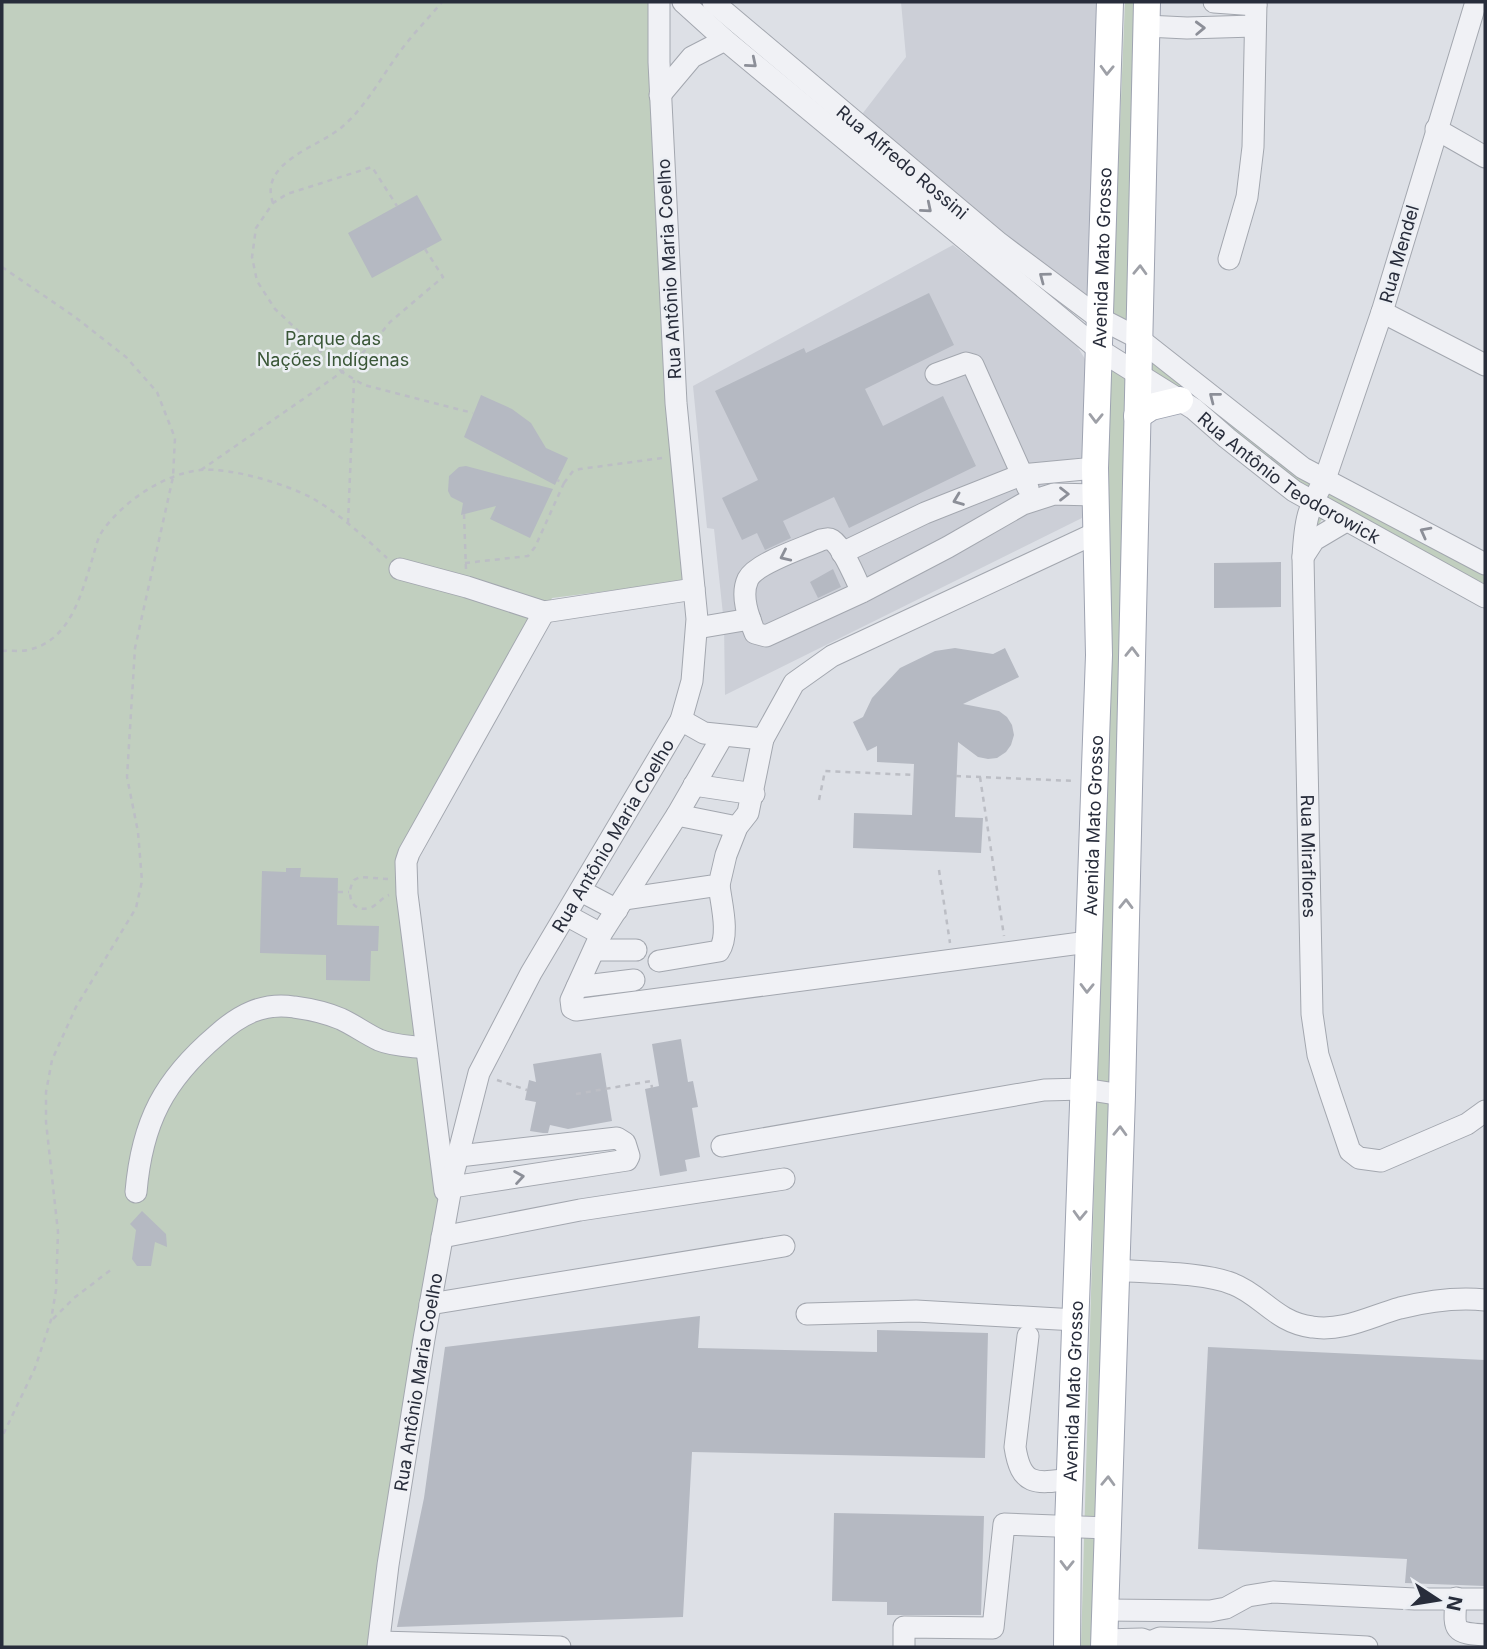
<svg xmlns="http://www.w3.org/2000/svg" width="1487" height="1649" font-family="Inter,sans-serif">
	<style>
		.built { fill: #cccfd7 }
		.green { fill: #c1cfbf }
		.building { fill: #b5b9c2 }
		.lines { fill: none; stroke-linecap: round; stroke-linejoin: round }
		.minor-casing { stroke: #a3a7af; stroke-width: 23 }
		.major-casing { stroke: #9ea3b1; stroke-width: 28 }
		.path { stroke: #bcbec5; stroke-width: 2.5; stroke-dasharray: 5 5; stroke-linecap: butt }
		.minor { stroke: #f0f1f5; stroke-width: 21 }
		.major { stroke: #fff; stroke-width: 26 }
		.oneway { stroke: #8c8f98 }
		.oneway2 { stroke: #9ea0a7 }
		.labels { text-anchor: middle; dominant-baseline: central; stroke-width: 5; stroke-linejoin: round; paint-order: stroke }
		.street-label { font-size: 18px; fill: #282d3b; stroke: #eceff4 }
		.park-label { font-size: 18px; fill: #395636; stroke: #eceff4 }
	</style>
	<rect width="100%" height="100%" fill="#dde0e6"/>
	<!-- built -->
	<path class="built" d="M901 2H1104L1094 308 853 126 906 57Z
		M953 245 1072 338 1085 359 1084 457 1055 462 1052 473 1054 498 1083 500 1082 518 725 695 724 624 714 529 707 528 693 386Z"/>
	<!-- green -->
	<path class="green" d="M2 2H651L684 576 679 582 552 598 407 853 441 1196 371 1647H2Z
		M1125 2H1141L1130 327 1112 321Z
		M1150 354 1246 425 1485 568V584L1331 505 1310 538 1315 496 1198 403 1148 367Z
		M1110 363 1132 377 1101 1647H1081L1101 940Z"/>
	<!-- building -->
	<path class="building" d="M417 195 442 240 372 278 348 233Z
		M929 293 954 345 865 389 883 426 943 396 976 466 849 528 834 497 783 521 791 538 765 550 757 533 742 540 722 498 758 480 715 391 804 348 806 353Z
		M481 395 512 409 531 423 546 448 568 458 555 485 464 437Z
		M466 466 553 489 530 538 490 519 496 506 461 515 463 503 451 497 448 491 449 476 459 467Z
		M1281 562V607L1214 608V563Z
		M833 569 841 587 818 598 810 582Z
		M955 648 993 654 1005 648 1019 677 963 704 999 711 1007 717 1012 725 1014 735 1011 745 1006 752 997 758 988 759 978 757 958 742 955 817 983 818 981 853 853 848 854 813 912 815 914 764 877 762V746L867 751 853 722 863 717 872 698 900 668 935 651Z
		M286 868H301L300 877 338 878 337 925 379 926 378 951H371L370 981 326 980V955L260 953 262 871 286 872Z
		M681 1039 688 1082 693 1081 698 1107 692 1108 700 1157 685 1160 687 1171 660 1176 645 1089 659 1086 652 1044Z
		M601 1053 612 1121 568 1129 550 1125 548 1133H543L530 1131 536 1102 525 1100 529 1080 536 1082 533 1064Z
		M142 1211 166 1234 167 1247 155 1242 151 1266H137L132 1259 136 1230 130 1224Z
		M700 1316 698 1348 877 1352V1330L988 1333 985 1458 692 1452 683 1617 397 1627 424 1498 445 1347Z
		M1208 1347 1485 1360V1586L1405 1583 1407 1559 1198 1549Z
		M834 1513 984 1516 981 1615H887V1602L832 1601Z"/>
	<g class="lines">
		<!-- minor casing -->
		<g class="minor-casing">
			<g id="minor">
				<path id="s1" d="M683 2 725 40 1098 349 1194 409 1227 438 1294 491 1485 597"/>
				<path id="s2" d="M713 2 999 243 1099 318 1138 338 1303 468 1485 564"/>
				<path d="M1214 2 1256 5"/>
				<path id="s3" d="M1476 2 1382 312 1325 479C1307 510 1305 521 1303 557L1312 1014 1318 1055 1330 1092 1350 1151 1359 1158 1381 1161 1467 1124 1485 1111"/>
				<path d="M1146 26 1187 28 1254 26"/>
				<path d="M660 95 692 57 725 40"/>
				<path d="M1436 129 1485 157"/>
				<path d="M1229 259 1247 197 1253 147 1256 2"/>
				<path d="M1382 312 1485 365"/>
				<path d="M936 374 966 363 973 365 1028 488"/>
				<path d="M842 553 925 513 1021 475 1095 468"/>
				<path d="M1303 557 1314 540 1346 521"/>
				<path d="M400 569 467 587 544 612 694 589"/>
				<path d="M862 592C856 580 843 547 832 540 829 538 825 539 821 540 804 548 756 563 748 579 740 596 749 618 755 633L766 636 862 592 948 547 1023 504 1054 494 1095 495"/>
				<path d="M697 628 750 619"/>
				<path d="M681 720 704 733 763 739 794 683 832 656 1098 532"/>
				<path d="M722 737 677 815 601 934 571 1000 572 1008 576 1010 1088 942"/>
				<path d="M694 785 754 794"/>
				<path d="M677 815 737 827"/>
				<path d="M581 891 617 910"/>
				<path d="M624 899 719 885 726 855 737 827 748 813 763 739"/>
				<path d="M566 915 601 934"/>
				<path d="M595 950H636"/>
				<path d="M659 961 719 951C730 935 721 903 719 885"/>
				<path d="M577 987 634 980"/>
				<path d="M722 1146 1044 1090 1084 1089 1122 1095"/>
				<path d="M452 1187 627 1160 629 1156 625 1143 617 1138 459 1156"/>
				<path d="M445 1191 407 894 406 862 409 853 544 612"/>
				<path d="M136 1192C142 1122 164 1080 217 1035 239 1015 263 1002 294 1007 309 1009 327 1013 341 1019 354 1025 366 1034 379 1040 393 1046 411 1046 426 1048"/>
				<path d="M442 1237 580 1210 784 1179"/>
				<path d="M1115 1270C1148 1273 1204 1272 1233 1284 1262 1295 1275 1322 1312 1327 1343 1332 1371 1316 1400 1308 1428 1301 1456 1297 1485 1300"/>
				<path d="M430 1304 784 1246"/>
				<path d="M807 1314 916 1311 1076 1320"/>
				<path d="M1028 1336 1015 1447C1021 1486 1035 1484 1070 1479"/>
				<path d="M1456 1598C1454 1630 1452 1633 1485 1635"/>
				<path d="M1105 1610 1210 1611 1226 1608 1248 1596 1273 1592 1415 1599H1485"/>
				<path d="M1104 1640 1142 1639 1150 1642"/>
				<path d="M379 1642 560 1647"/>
				<path id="s4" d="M378 1647 388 1565 424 1339 454 1171 479 1073 531 973 681 720 692 681 697 619 676 403 659 62V2"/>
				<path d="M904 1647V1627L993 1628 1004 1524 1107 1528"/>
				<path d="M1146 1647 1150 1642 1160 1638 1236 1640 1367 1647"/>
			</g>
		</g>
		<!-- major casing -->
		<g class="major-casing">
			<g id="major">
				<path d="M1137 416 1151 407 1180 400"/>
				<path id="s5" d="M1067 1647 1068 1527 1099 655 1095 468 1110 2"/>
				<path d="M1104 1647 1122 1095 1147 2"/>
			</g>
		</g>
		<!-- path -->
		<path class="path" d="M273 203C258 162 319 147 342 127 364 108 378 83 394 60 408 39 426 21 442 2
			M425 249 443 277 390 322 374 342 342 372 364 385 473 413
			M2 267 75 317 126 357 157 392 175 438 173 477 135 648 127 777 138 832 142 881 136 908 76 1007 52 1060 46 1092V1122L58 1232 56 1290 51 1320 35 1368 2 1437
			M201 470 342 372 275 309 257 281 252 257 256 228 273 203 287 194 372 167 397 206
			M564 483 573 471 580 469 662 458
			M464 514 466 570
			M348 523 354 380
			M465 563 528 556 535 547 564 483 557 480
			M2 651C10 650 20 652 28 650 70 641 81 595 92 560 95 551 97 538 103 530 124 501 164 474 200 470 230 467 286 484 312 498 340 514 364 537 387 558
			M956 776 1075 781
			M980 777 1004 936
			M819 800 825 771 914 775
			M939 870 950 943
			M388 879 360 877 354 880C346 892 350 913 369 908 376 907 381 898 389 895
			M338 892H349
			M497 1080 527 1090
			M576 1094 651 1081 652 1088
			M53 1319 74 1298 112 1269"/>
		<!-- minor -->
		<use href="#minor" class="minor"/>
		<!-- major -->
		<use href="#major" class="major"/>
	</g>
	<!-- one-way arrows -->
	<defs><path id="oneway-chevron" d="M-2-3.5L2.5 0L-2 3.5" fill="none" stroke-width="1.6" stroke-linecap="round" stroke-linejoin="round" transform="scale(1.75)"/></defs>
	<g class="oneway">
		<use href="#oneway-chevron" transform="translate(1200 28) rotate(-2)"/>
		<use href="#oneway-chevron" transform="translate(752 63) rotate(40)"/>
		<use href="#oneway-chevron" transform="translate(927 208) rotate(40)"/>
		<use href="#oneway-chevron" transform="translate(1044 277) rotate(-143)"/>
		<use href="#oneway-chevron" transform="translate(1214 397) rotate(-142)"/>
		<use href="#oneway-chevron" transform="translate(1064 494)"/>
		<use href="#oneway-chevron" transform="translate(958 500) rotate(159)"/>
		<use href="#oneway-chevron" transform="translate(1425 532) rotate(-152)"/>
		<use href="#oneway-chevron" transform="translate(785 556) rotate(155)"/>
		<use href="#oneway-chevron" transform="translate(519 1177) rotate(-9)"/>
	</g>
	<g class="oneway2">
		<use href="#oneway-chevron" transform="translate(1107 70) rotate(92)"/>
		<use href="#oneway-chevron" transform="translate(1140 270) rotate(-88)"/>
		<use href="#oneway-chevron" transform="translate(1096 418) rotate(91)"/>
		<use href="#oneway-chevron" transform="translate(1132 652) rotate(-89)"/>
		<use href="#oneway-chevron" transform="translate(1126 904) rotate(-89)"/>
		<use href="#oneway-chevron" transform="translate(1087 988) rotate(91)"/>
		<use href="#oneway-chevron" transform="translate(1120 1131) rotate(-88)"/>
		<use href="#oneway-chevron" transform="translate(1080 1215) rotate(92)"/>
		<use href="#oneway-chevron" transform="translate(1108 1481) rotate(-88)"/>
		<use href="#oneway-chevron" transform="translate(1067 1565) rotate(91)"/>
	</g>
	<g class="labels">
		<!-- street labels -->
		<g class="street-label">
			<text stroke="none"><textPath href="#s2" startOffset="248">Rua Alfredo Rossini</textPath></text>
			<text transform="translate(1399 254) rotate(-74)">Rua Mendel</text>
			<text stroke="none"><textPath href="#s5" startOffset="1390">Avenida Mato Grosso</textPath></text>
			<text transform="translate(669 269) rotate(-93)">Rua Antônio Maria Coelho</text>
			<text stroke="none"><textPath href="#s1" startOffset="772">Rua Antônio Teodorowick</textPath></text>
			<text stroke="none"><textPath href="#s5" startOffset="822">Avenida Mato Grosso</textPath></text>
			<text stroke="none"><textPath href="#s4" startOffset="856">Rua Antônio Maria Coelho</textPath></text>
			<text stroke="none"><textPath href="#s3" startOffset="882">Rua Miraflores</textPath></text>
			<text stroke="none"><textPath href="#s4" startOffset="268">Rua Antônio Maria Coelho</textPath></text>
			<text stroke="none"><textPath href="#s5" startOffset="256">Avenida Mato Grosso</textPath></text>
		</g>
		<!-- park labels -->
		<g class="park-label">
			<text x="333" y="338">Parque das<tspan x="333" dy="21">Nações Indígenas</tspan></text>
		</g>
	</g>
	<!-- border -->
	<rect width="1487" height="1649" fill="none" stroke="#282d3b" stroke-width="7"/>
	<!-- north arrow -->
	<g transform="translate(1438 1600) rotate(102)" stroke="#eceff4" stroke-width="5" paint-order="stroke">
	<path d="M0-5L12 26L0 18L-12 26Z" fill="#282d3b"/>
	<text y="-10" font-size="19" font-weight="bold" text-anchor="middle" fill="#282d3b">N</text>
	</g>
</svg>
